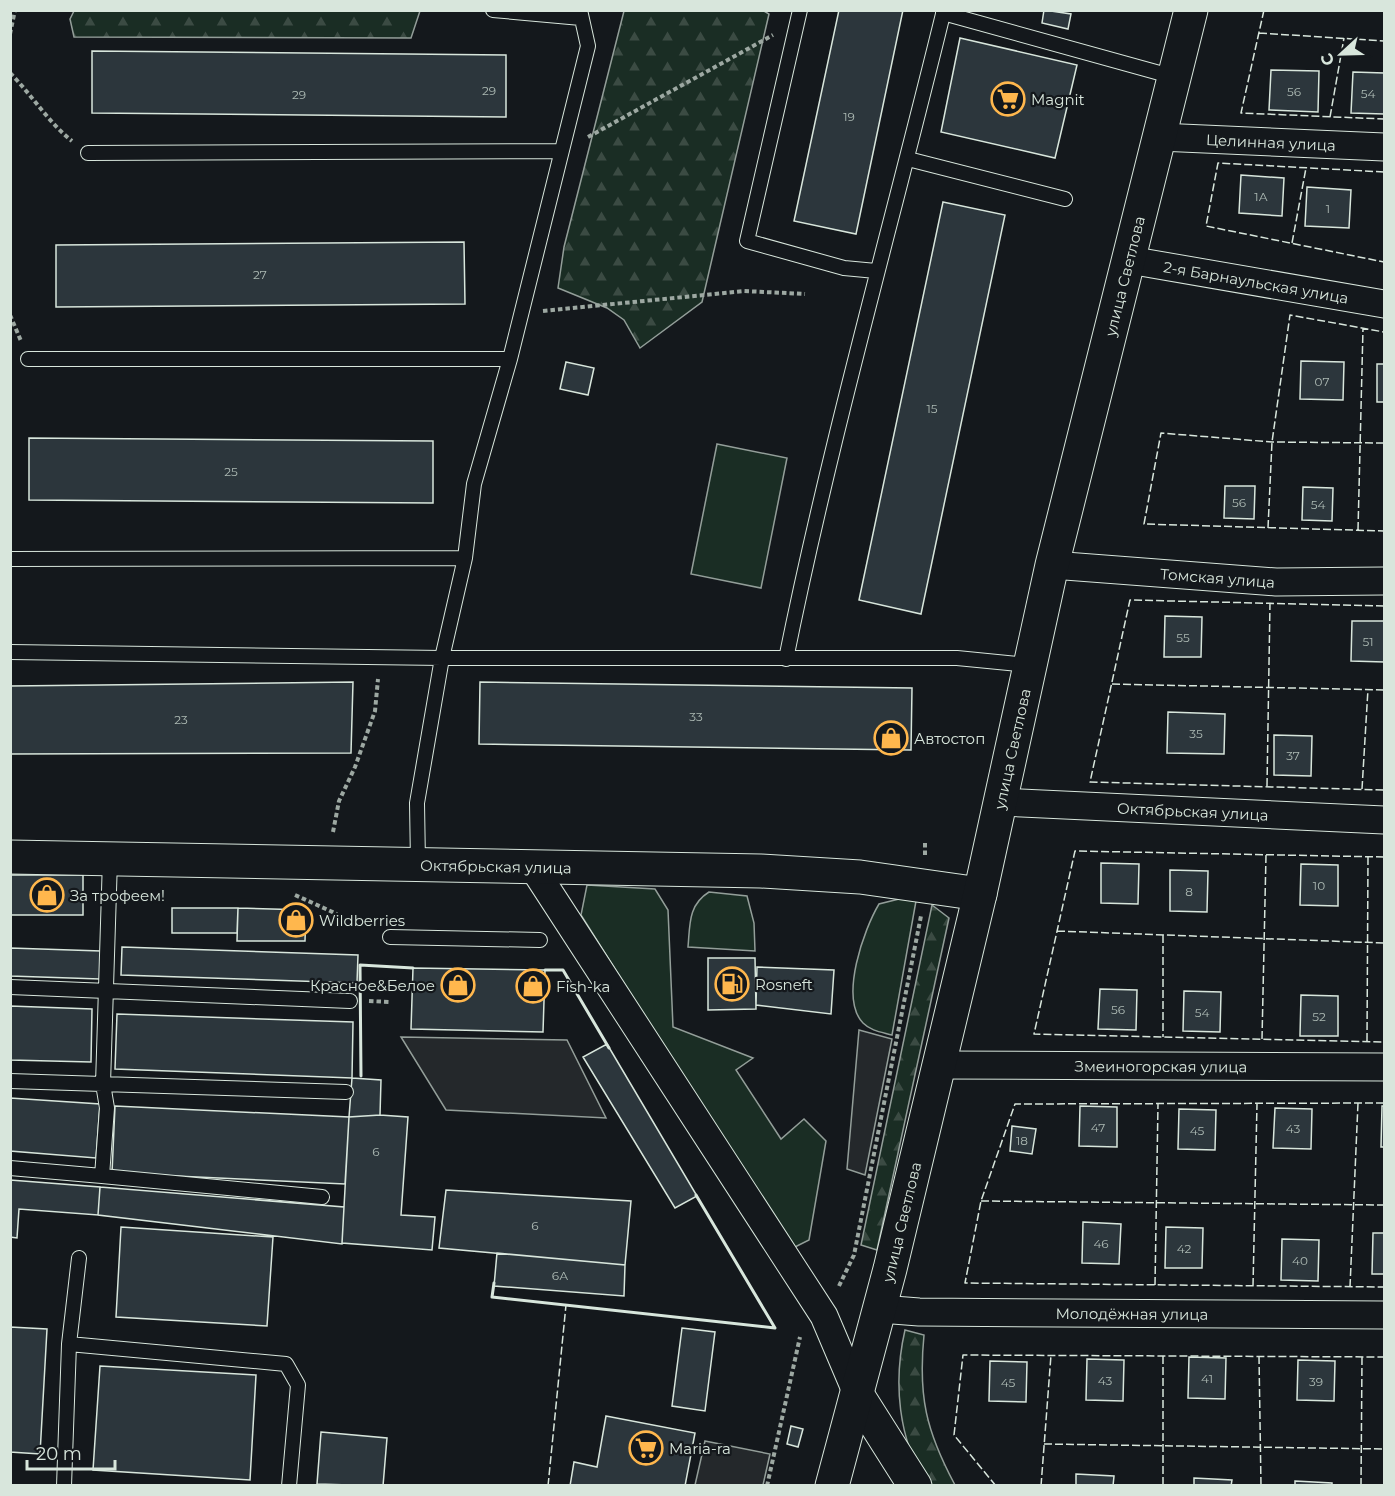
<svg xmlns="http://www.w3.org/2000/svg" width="1395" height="1496" font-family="Montserrat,sans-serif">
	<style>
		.green { fill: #1a2d24; stroke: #939e99; stroke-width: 1.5 }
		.forest { fill: url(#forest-firs); stroke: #939e99; stroke-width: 1.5 }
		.parking { fill: #24282b; stroke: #939e99; stroke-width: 1.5 }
		.building { fill: #2c363c; stroke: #d8e6dc; stroke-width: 1.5 }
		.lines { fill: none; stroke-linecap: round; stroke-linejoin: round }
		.lane-casing { stroke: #d8e6dc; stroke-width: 16 }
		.street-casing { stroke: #d8e6dc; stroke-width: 29 }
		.secondary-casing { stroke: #d8e6dc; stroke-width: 35 }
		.path { stroke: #9da8a2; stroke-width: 4; stroke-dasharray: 4.5 3; stroke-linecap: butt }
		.lane { stroke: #14181c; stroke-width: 14 }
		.street { stroke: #14181c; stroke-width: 27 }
		.secondary { stroke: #14181c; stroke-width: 33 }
		.fence { stroke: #d8e6dc; stroke-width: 1.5; stroke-dasharray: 8 3; stroke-linecap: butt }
		.wall { stroke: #d8e6dc; stroke-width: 3 }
		.labels { text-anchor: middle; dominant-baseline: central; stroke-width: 4.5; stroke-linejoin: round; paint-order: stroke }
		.number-label { font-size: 12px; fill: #adbab4 }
		.poi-label { font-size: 15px; fill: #d8e6dc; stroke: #14181c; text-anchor: start }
		.street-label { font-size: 15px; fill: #d8e6dc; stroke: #14181c }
	</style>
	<defs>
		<pattern id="forest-firs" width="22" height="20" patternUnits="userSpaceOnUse" patternTransform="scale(1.5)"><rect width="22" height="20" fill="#1a2d24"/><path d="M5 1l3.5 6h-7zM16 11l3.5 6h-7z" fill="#3b4b43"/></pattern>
	</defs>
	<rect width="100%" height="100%" fill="#14181c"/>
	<!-- green -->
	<path class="green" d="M717 444 787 458 761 588 691 574Z
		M587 885 655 889 668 910 673 1027 753 1058 736 1070 781 1139 804 1119 826 1141 809 1240 791 1249 581 915Z
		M709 892 747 896 754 923 755 951 688 947C690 925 688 905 709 892Z
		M903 898 916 901 892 1035C881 1032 871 1031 863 1023 839 998 864 929 879 904Z"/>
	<!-- forest -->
	<path class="forest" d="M74 11 420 10V11L411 38 74 37 70 19Z
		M764 11 769 14 702 302 640 348 624 320 607 308 558 288 564 247 624 11Z
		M932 905 949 918 877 1250 861 1245Z
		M905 1330 924 1335C918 1396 926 1431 955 1485H927C898 1439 893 1382 905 1330Z"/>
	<!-- parking -->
	<path class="parking" d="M859 1030 892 1039 865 1175 847 1169Z
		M401 1037 567 1040 606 1118 446 1110Z
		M705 1441 770 1454 763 1485H695Z"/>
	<!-- building -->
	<path class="building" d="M839 10H903L856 234 794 221Z
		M1044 10 1071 14 1068 29 1042 23Z
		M960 38 1077 65 1055 158 941 132Z
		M92 51 506 55V117L92 113Z
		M1271 70 1319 71 1318 112 1269 110Z
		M1353 72 1384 73V114L1351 113Z
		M1241 175 1284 178 1282 216 1239 213Z
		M1307 187 1351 190 1349 228 1305 226Z
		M943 202 1005 215 921 614 859 600Z
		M464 242 465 304 56 307V245Z
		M1301 361 1344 362 1343 400 1300 399Z
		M566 362 594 368 588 395 560 389Z
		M1377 364H1384V402H1377Z
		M29 438 433 441V503L29 500Z
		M1225 486H1255L1254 519 1224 518Z
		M1303 487 1333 488 1332 521 1302 520Z
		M1165 616 1202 617 1201 657H1164Z
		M1352 621H1384V662L1351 661Z
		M353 682 351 753 10 754V686Z
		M480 682 912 688 911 750 479 744Z
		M1168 712 1225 714 1224 754 1167 753Z
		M1274 735 1312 736 1311 776 1274 775Z
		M1101 863 1139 864 1138 904 1101 903Z
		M1301 864 1338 865V906L1300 905Z
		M1170 870 1208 871 1207 912 1170 911Z
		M10 875H83V915H10Z
		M172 908H238L237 933H172Z
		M238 908 306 910 305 941H237Z
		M122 947 358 955 357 983 121 975Z
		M10 948 101 951 100 979 10 976Z
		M708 958H755L756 1009 708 1010Z
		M757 967 834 970 831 1014 756 1005Z
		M413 968 545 970 543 1032 411 1029Z
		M1100 989 1137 990 1136 1030 1098 1029Z
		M1184 991 1221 992 1220 1032 1183 1031Z
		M1301 995 1338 996V1036H1300Z
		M10 1006 92 1009 91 1062 10 1060Z
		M117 1014 353 1022 352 1078 115 1069Z
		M607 1044 697 1196 675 1208 583 1057Z
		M352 1078 381 1080 380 1115 349 1117Z
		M10 1098 100 1104 96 1158 10 1151Z
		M115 1106 349 1117 345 1184 112 1173Z
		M1080 1106 1117 1107V1147L1079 1146Z
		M1382 1106H1384V1147H1381Z
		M1275 1108 1312 1109 1311 1149 1273 1148Z
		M1179 1109 1216 1110 1215 1150 1178 1149Z
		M380 1115 408 1117 401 1215 435 1217 432 1250 342 1243 349 1117Z
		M1012 1126 1036 1129 1032 1154 1010 1151Z
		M10 1180 100 1187 98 1215 19 1209 17 1238 10 1237Z
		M100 1187 344 1207 342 1244 98 1215Z
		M446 1190 631 1201 625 1265 439 1248Z
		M1083 1222 1121 1224 1119 1264 1082 1263Z
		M121 1227 273 1237 267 1326 116 1317Z
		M1166 1227 1203 1228 1202 1268H1165Z
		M1373 1233H1384V1274H1372Z
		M1282 1239 1319 1240 1318 1281 1281 1280Z
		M497 1253 625 1265 624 1296 494 1286Z
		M10 1327 47 1329 40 1454 10 1452Z
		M682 1328 715 1332 705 1411 672 1406Z
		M1189 1357 1226 1358 1225 1399 1188 1398Z
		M1087 1359 1124 1360 1123 1401 1086 1400Z
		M1298 1360 1335 1361 1334 1401 1297 1400Z
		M990 1361 1027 1362 1026 1402 989 1401Z
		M100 1366 256 1375 250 1480 93 1470Z
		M606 1416 695 1433 685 1486H570L574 1462 597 1467Z
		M791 1426 803 1429 798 1447 787 1444Z
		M321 1432 387 1438 383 1486 317 1484Z
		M1076 1474 1114 1476 1113 1486H1076Z
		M1194 1478 1232 1480 1231 1486H1194Z
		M1295 1481 1332 1483V1486H1295Z"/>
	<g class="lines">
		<!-- lane casing -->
		<g class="lane-casing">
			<path id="lane" d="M493 10 581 18
				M800 10 747 241 844 268 876 271
				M943 13 1174 77
				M88 153 561 151
				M908 159 1065 199
				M28 359H510
				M10 559 465 558
				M10 652 442 658H957L1029 665
				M786 659C830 441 891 227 944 10
				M418 863 417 803 442 658 465 558 474 484 510 359 588 46 580 10
				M390 937 540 940
				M10 987 350 1001
				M10 1081 346 1092
				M10 1168 102 1176 107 1108 103 1084 110 859
				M102 1176 322 1197
				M69 1344 79 1258
				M64 1486 69 1344 286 1364 298 1385 289 1486"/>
		</g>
		<!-- street casing -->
		<g class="street-casing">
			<g id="street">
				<path id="s1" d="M1159 137 1384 147"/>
				<path id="s2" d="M1129 260 1384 304"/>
				<path id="s3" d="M1052 565 1276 582 1384 581"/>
				<path id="s4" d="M1001 802 1384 820"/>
				<path d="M532 866 824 1316 858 1396"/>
				<path id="s5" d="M939 1065 1384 1067"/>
				<path id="s6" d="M880 1309 919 1312 1384 1315"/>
			</g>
		</g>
		<!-- secondary casing -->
		<g class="secondary-casing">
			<g id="secondary">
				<path id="s7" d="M10 857 761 871 860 877 980 894"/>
				<path d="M858 1396 915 1486"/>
				<path id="s8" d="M832 1486 890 1269 980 894 1052 565 1191 10"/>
			</g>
		</g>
		<!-- path -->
		<path class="path" d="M10 34 15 10
			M10 73C32 95 48 122 72 141
			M588 137 773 35
			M543 311 744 291 805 294
			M10 315 21 341
			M333 832 339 801 355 767 375 711 378 679
			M925 855V840
			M295 895 337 914
			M369 1001 389 1002
			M839 1286 854 1255 921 916
			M767 1486 800 1337"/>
		<!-- lane -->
		<use href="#lane" class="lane"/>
		<!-- street -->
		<use href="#street" class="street"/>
		<!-- secondary -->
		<use href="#secondary" class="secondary"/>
		<!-- fence -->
		<path class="fence" d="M1264 10 1241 113 1384 119
			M1259 33 1384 41
			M1330 117 1344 38
			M1384 172 1218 163 1206 226 1384 262
			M1292 243 1306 168
			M1384 443 1272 442 1161 433 1144 524 1384 531
			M1268 528 1272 442 1290 315 1384 332
			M1358 530 1363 328
			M1384 606 1130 600 1090 782 1384 790
			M1112 684 1384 690
			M1267 786 1270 603
			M1362 789 1368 689
			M1384 857 1075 851 1034 1034 1384 1042
			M1057 931 1384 943
			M1163 935V1037
			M1262 1039 1266 855
			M1367 1041 1368 857
			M1384 1103 1015 1104 981 1201 965 1283 1384 1287
			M981 1201 1384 1205
			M1155 1285 1158 1104
			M1253 1286 1257 1104
			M1350 1287 1358 1103
			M1163 1356V1486
			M1259 1356 1261 1486
			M1044 1444 1384 1449
			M548 1486 566 1305
			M996 1486 954 1435 963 1355 1384 1357
			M1041 1486 1051 1355
			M1361 1486 1362 1357"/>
		<!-- wall -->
		<path class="wall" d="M545 970H563L609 1048
			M361 1076 360 965 413 968
			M494 1283 492 1297 775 1328 696 1195"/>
	</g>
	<!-- icons -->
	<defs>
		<g id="supermarket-ring" transform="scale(1.725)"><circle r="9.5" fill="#14181c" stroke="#ffb74d" stroke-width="1.5"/><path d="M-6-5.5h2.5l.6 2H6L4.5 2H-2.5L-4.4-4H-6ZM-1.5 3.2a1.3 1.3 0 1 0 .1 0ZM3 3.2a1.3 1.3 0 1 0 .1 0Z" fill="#ffb74d"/></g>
		<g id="shop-ring" transform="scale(1.725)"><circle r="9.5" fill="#14181c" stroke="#ffb74d" stroke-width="1.5"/><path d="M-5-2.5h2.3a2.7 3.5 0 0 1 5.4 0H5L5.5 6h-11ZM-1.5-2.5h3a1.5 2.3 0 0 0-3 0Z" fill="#ffb74d"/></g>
		<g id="fuel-ring" transform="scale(1.725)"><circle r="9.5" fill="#14181c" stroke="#ffb74d" stroke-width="1.5"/><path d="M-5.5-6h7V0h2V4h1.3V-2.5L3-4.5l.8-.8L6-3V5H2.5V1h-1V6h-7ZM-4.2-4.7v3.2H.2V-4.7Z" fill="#ffb74d"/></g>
	</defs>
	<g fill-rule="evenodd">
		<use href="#supermarket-ring" x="1008" y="99"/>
		<use href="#shop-ring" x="891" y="738"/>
		<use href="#shop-ring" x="47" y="895"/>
		<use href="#shop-ring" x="296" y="920"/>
		<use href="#fuel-ring" x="732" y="984"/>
		<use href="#shop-ring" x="458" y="985"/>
		<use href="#shop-ring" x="533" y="986"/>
		<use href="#supermarket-ring" x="646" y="1448"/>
	</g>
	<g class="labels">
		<!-- number labels -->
		<g class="number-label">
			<text x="489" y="90">29</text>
			<text x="1294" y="91">56</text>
			<text x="1368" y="93">54</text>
			<text x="299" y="94">29</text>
			<text x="849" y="116">19</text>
			<text x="1261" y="196">1А</text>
			<text x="1328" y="208">1</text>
			<text x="260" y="274">27</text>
			<text x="1322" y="381">07</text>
			<text x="932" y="408">15</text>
			<text x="231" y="471">25</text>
			<text x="1239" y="502">56</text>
			<text x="1318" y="504">54</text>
			<text x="1183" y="637">55</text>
			<text x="1368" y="641">51</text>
			<text x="696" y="716">33</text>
			<text x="181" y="719">23</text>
			<text x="1196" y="733">35</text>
			<text x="1293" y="755">37</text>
			<text x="1319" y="885">10</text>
			<text x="1189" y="891">8</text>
			<text x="1118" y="1009">56</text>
			<text x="1202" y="1012">54</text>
			<text x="1319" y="1016">52</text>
			<text x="1098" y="1127">47</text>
			<text x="1293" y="1128">43</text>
			<text x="1197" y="1130">45</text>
			<text x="1022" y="1140">18</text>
			<text x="376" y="1151">6</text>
			<text x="535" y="1225">6</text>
			<text x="1101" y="1243">46</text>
			<text x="1184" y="1248">42</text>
			<text x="1300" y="1260">40</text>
			<text x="560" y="1275">6А</text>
			<text x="1207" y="1378">41</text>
			<text x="1105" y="1380">43</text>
			<text x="1316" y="1381">39</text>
			<text x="1008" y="1382">45</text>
		</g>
		<!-- poi labels -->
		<g class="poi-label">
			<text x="1031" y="99">Magnit</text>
			<text x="914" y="738">Автостоп</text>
			<text x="70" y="895">За трофеем!</text>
			<text x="319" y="920">Wildberries</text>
			<text x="755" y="984">Rosneft</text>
			<text x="435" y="985" text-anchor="end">Красное&amp;Белое</text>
			<text x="556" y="986">Fish-ka</text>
			<text x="669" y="1448">Maria-ra</text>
		</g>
		<!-- street labels -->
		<g class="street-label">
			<text stroke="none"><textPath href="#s1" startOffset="112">Целинная улица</textPath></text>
			<text stroke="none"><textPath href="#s8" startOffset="1245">улица Светлова</textPath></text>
			<text stroke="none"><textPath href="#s2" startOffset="129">2-я Барнаульская улица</textPath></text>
			<text stroke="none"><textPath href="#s3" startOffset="166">Томская улица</textPath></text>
			<text stroke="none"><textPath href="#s8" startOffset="759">улица Светлова</textPath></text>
			<text stroke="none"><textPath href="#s4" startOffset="192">Октябрьская улица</textPath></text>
			<text stroke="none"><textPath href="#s7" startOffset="486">Октябрьская улица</textPath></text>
			<text stroke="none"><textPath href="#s5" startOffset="222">Змеиногорская улица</textPath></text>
			<text stroke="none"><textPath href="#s8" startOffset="273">улица Светлова</textPath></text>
			<text stroke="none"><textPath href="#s6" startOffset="252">Молодёжная улица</textPath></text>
		</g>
	</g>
	<!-- border -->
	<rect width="1395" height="1496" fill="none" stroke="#d8e6dc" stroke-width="24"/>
	<!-- north arrow -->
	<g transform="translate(1341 54) rotate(248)" stroke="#14181c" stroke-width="4.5" paint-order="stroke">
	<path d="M0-4.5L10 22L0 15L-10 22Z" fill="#d8e6dc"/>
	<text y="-9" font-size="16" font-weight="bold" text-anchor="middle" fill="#d8e6dc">С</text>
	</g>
	<!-- scale -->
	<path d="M27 1460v9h88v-9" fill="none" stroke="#d8e6dc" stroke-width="3"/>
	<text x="36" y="1460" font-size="18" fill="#d8e6dc" stroke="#14181c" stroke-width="4.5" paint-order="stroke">20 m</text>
</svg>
